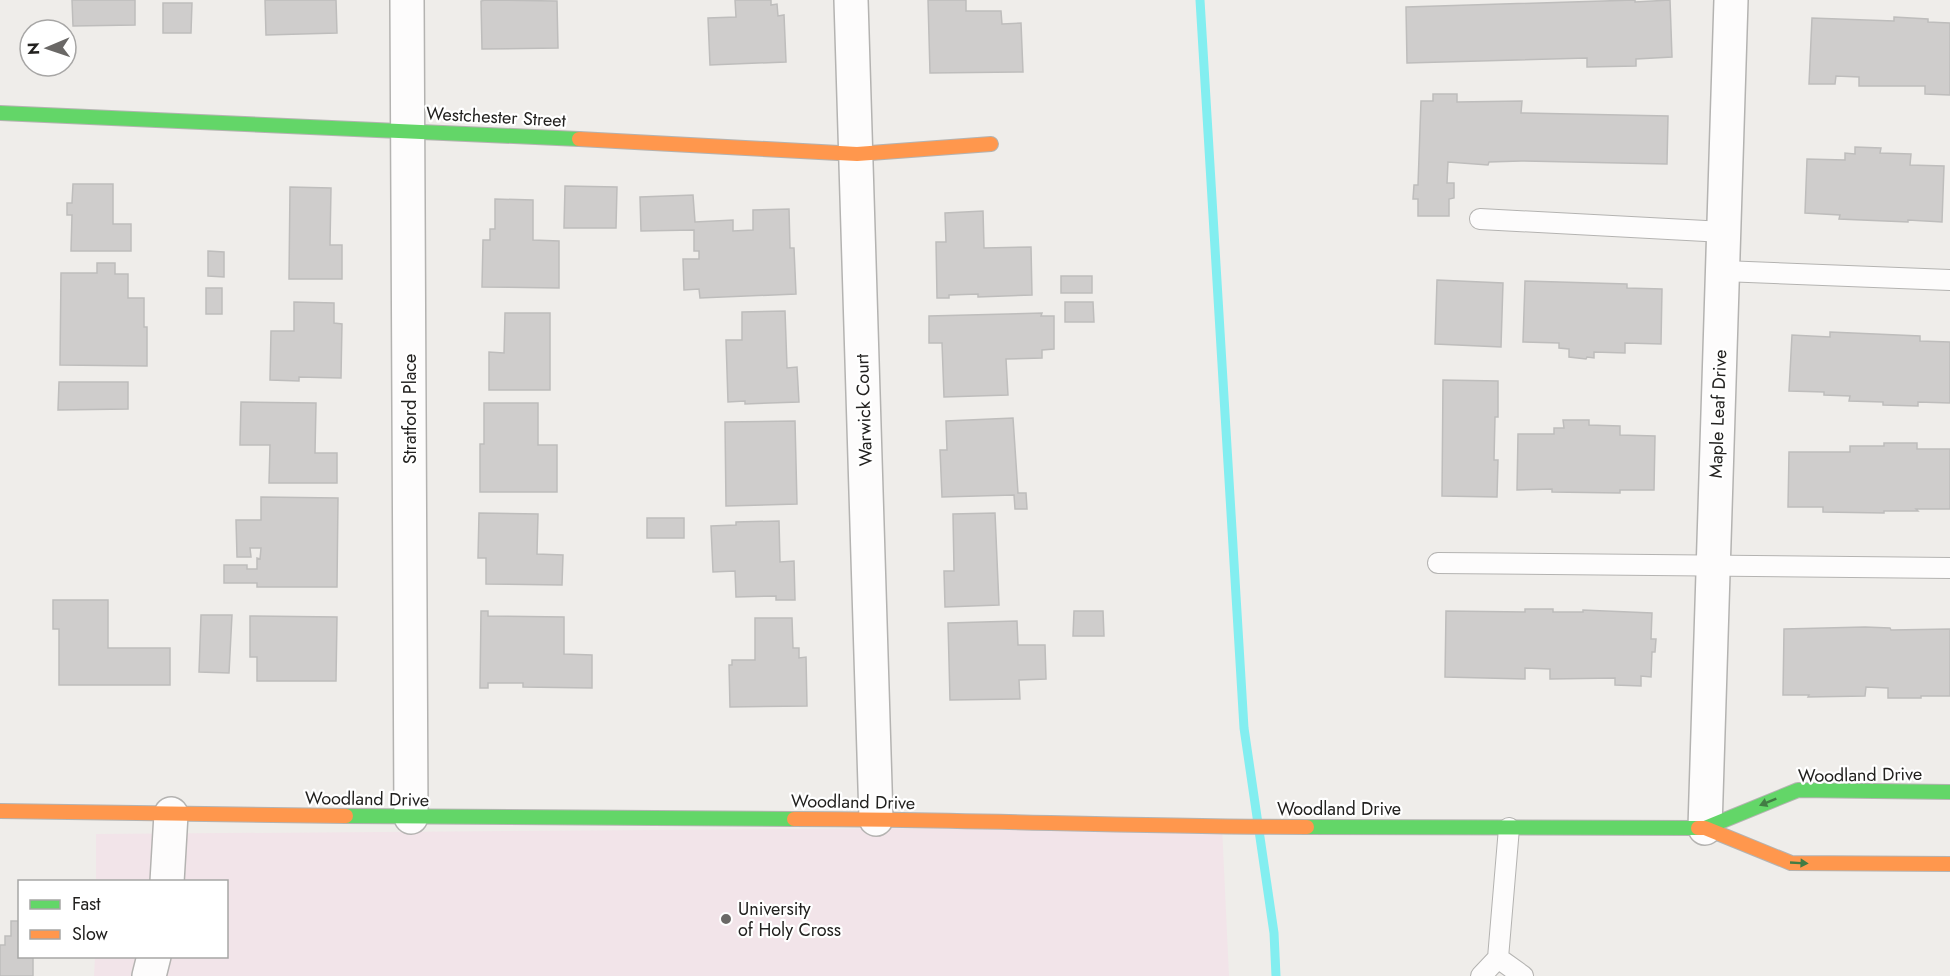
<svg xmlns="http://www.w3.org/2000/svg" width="1950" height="976" font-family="Jost,sans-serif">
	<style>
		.education { fill: #f2e4e9 }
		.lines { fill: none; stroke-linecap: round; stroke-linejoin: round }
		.stream { stroke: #83eef0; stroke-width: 9 }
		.building { fill: #cfcdcc; stroke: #bebdbc; stroke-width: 1.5 }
		.lane-casing { stroke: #b4b3b1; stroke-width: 22 }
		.street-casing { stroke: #b4b3b1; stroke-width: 36 }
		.fast-casing { stroke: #b4b3b1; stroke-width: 16 }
		.slow-casing { stroke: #b4b3b1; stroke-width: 16 }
		.lane { stroke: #fdfcfc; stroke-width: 20 }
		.street { stroke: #fdfcfc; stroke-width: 33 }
		.fast { stroke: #63d668; stroke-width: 14 }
		.slow { stroke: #ff974d; stroke-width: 14 }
		.oneway { fill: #427c44 }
		.poi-dot { fill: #6a6866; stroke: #fff; stroke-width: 2 }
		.labels { text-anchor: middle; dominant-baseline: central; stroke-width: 4.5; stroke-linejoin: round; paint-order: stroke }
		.street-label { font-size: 18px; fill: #22211f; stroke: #fff }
		.poi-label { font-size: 18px; fill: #22211f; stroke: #fff; text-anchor: start }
	</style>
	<rect width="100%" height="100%" fill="#efedea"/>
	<!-- education -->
	<path class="education" d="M1222 826 1229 976H94L95 957 226 956V882L96 881V834Z"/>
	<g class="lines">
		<!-- stream -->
		<path class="stream" d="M1200 0 1244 728 1274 933 1276 976"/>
	</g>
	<!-- building -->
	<path class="building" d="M72 0H135V25L73 26Z
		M265 0H336L337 33 266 35Z
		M485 0 557 1 558 48 482 49 481 1Z
		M735 0H771V5L777 4 778 16 784 15 786 62 710 65 708 18 736 17Z
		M928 0H966V11H1001L1002 24 1021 23 1023 72 930 73Z
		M1635 0V2L1670 0 1672 57 1636 59V66L1587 67V58L1407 63 1406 7Z
		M163 3H192L191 33H163Z
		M1894 17 1928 19V22L1950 23V95L1925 94V86H1859V77L1836 76 1835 84H1809L1812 18 1894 21Z
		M1433 94H1457V102L1522 101 1521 113 1668 116 1667 164 1521 161 1489 162 1488 165 1448 162 1447 183H1454V198L1449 199V216H1418V199H1413L1414 185H1418L1421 101H1433Z
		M1855 147 1881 148 1880 153 1911 154 1910 165 1944 166 1942 222 1908 220V222L1839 219 1840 215 1805 213 1807 159 1845 160V153L1855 154Z
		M73 184H113V224H131V251H71L72 215H67V203H72Z
		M565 186 617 187 616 228H564Z
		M290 187 331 188 330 245H342V279H289Z
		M693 195 695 222 733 220V231L753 230V210L789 209 790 248H794L796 294 700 298 699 289 684 290 683 259H699V251H694V230L641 231 640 197Z
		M495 199 533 200V240L559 241V288L482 287 483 240H490V229H495Z
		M983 211 984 248 1031 247 1032 295 978 297V294L949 295V298H937L936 242H946L945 213Z
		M208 251 224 252V277L208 276Z
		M97 263H115V274H128V298H144V327H147V366L60 365 61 273H97Z
		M1061 276H1092V293H1061Z
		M1437 280 1503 283 1501 347 1435 344Z
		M1525 281 1627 284V288L1662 289 1661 344 1625 343V353L1594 352V358L1587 357 1586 359 1569 357V349L1559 348V343L1523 342Z
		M206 288H222V314H206Z
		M294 302 334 303V323L342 324 341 378 299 377V381L270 380 271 331H294Z
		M1065 302H1093L1094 322H1065Z
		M785 311 787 368 797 367 799 402 745 404V401L728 402 726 340H742V312Z
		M505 313H550V390H489V352L504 353Z
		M1042 313 1041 316H1054V349L1042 350V358L1006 359 1008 395 944 397 942 343H929V316Z
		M1830 332 1920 336V341L1950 342V403L1918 402V406L1883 405V402L1849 401 1850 396 1824 395V392L1789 391 1792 335 1830 337Z
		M1443 380 1498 381V417H1495L1494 460H1498L1497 497 1442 496Z
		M59 382H128V409L58 410Z
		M241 402 316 403 315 453H337V483H269L270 445H240Z
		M484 403H538V445H557V492H480V444H484Z
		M1013 418 1018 493H1026L1027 509H1015L1014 495 942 497 940 450H947L946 421Z
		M1563 420H1589V425L1620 426V435L1655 436 1654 490H1620V493L1552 492V489L1517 490 1518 434H1554V428H1564Z
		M795 421 797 504 726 506 725 422Z
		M1884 443H1917V449H1950V509H1916L1918 511H1884V513L1823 512V507H1788L1789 452H1850V446H1884Z
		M261 497 338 498 337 587H257V583H224V565H247V569H257V558L260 559 261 548H250L251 557H237L236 520H261Z
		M479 513 538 514 537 554 563 555 562 585 486 584V558H478Z
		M995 513 999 605 945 607 944 571H954L953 514Z
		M647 518H684V538H647Z
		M779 521 780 562 794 561 795 600H776V596L736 597 735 571 713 572 711 526 736 525V522Z
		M53 600H108V648H170V685H59V629H53Z
		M1525 609H1553V612H1583V610L1652 613 1651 639H1656L1655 652H1652L1651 677 1641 676V686L1615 685V678L1550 679V669L1525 668V679L1445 677 1446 611 1525 612Z
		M481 611H488V616L564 617V654L592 655V688L523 687V683H488V688H480Z
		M1074 611H1103L1104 636H1073Z
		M201 615H232L229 673 199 672Z
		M250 616 337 617 336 681H257V657H250Z
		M755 618H792L793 648H799V658L806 657 807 706 730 707 729 665H732V660H755Z
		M1017 621 1018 645H1045L1046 679 1019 680 1020 699 950 700 948 623Z
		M1865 627 1890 628 1891 630 1950 629V696H1921V698H1888V688L1866 687 1865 696 1808 697 1809 695H1783L1784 629Z
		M11 921H20V956H33V976H0V945H5V936H11Z"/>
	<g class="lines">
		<!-- lane casing -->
		<g class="lane-casing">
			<path id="lane" d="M1480 219 1724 232
				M1723 271 1950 280
				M1438 563 1950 568
				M1498 958 1523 976
				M1481 976 1498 958 1509 828"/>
		</g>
		<!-- street casing -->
		<g class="street-casing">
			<path id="street" d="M407 0 411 817
				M851 0 876 819
				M1705 828 1731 0
				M167 882 171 814
				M149 976 154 956"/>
		</g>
		<!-- fast casing -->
		<g class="fast-casing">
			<path id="fast" d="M0 113 579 139
				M346 816 794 819
				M1307 827 1698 828
				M1705 828 1798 790 1950 792"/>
		</g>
		<!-- slow casing -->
		<g class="slow-casing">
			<path id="slow" d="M579 139 857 154 991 144
				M0 811 346 816
				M794 819C965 819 1136 827 1307 827
				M1698 828H1705L1791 863 1950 864"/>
		</g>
		<!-- lane -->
		<use href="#lane" class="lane"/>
		<!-- street -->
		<use href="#street" class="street"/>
		<!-- fast -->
		<use href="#fast" class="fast"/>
		<!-- slow -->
		<use href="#slow" class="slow"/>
	</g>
	<!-- one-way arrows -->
	<defs><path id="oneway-solid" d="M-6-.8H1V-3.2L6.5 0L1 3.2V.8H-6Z" transform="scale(1.5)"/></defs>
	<g class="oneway">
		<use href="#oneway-solid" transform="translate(1768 802) rotate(158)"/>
		<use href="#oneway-solid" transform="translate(1799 863) rotate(3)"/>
	</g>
	<!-- markers -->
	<circle class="poi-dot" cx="726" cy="919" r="6"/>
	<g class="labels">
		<!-- street labels -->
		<g class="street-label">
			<text transform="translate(496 117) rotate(3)">Westchester Street</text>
			<text transform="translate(410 409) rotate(-90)">Stratford Place</text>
			<text transform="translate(864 410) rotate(-92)">Warwick Court</text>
			<text transform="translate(1718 414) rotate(-88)">Maple Leaf Drive</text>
			<text transform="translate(1860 775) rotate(-1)">Woodland Drive</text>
			<text transform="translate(367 799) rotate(1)">Woodland Drive</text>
			<text transform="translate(853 802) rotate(1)">Woodland Drive</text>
			<text x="1339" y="809">Woodland Drive</text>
		</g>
		<!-- poi labels -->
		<g class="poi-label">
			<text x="738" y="909">University<tspan x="738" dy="21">of Holy Cross</tspan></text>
		</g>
	</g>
	<!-- legend -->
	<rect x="18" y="880" width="210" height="78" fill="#ffffff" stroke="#a7a6a5" stroke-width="1.5"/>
	<rect x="30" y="900" width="30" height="9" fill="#63d668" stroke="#a7a6a5" stroke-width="1.5"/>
	<text x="72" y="910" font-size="18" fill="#22211f">Fast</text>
	<rect x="30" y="930" width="30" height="9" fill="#ff974d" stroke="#a7a6a5" stroke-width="1.5"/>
	<text x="72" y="940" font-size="18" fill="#22211f">Slow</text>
	<!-- north arrow -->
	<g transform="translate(48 48) rotate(268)"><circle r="28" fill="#ffffff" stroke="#a7a6a5" stroke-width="1.5"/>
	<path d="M0-4.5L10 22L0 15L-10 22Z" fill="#6a6866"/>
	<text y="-9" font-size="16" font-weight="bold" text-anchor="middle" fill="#22211f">N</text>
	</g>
</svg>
